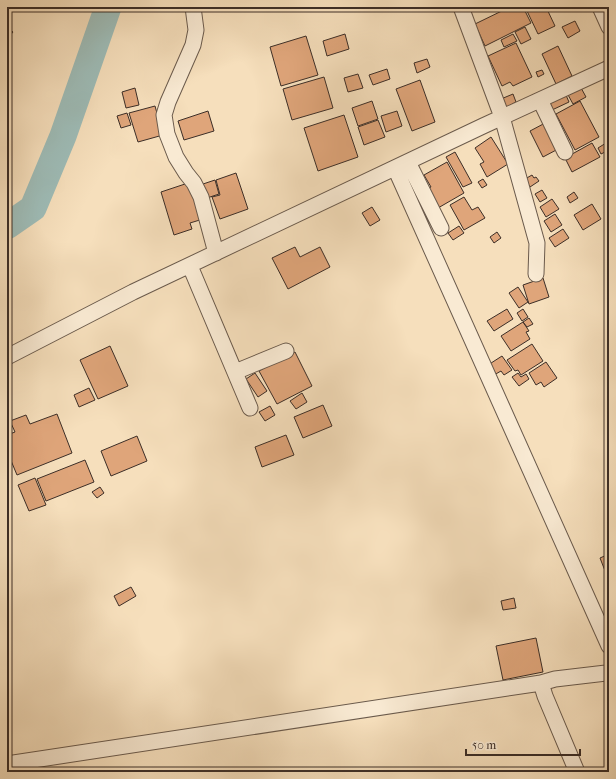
<svg xmlns="http://www.w3.org/2000/svg" width="616" height="779" font-family="'IM FELL French Canon',serif">
	<style>
		.lines { fill: none; stroke-linecap: round; stroke-linejoin: round }
		.river { stroke: #9ebcb7; stroke-width: 27 }
		.building { fill: #dfa57a; stroke: #3c2e27 }
		.minor-casing { stroke: #6a5a4c; stroke-width: 17 }
		.minor { stroke: #f9ead3; stroke-width: 15 }
	</style>
	<rect width="100%" height="100%" fill="#f6dfbc"/>
	<filter id="stains"><feTurbulence type="fractalNoise" baseFrequency=".005" numOctaves="4"/><feColorMatrix values="0 0 0 0 .2 0 0 0 0 .09 0 0 0 0 .02 0 0 0 .5 -.17"/></filter>
	<radialGradient id="worn" r=".72"><stop offset=".6" stop-color="#630" stop-opacity="0"/><stop offset="1" stop-color="#630" stop-opacity=".3"/></radialGradient>
	<g class="lines">
		<!-- river -->
		<path class="river" d="M7 226 33 208 63 136 108 7"/>
	</g>
	<!-- building -->
	<path class="building" d="M510 7H523L531 23 485 46 475 24Z
		M536 7H546L555 26 538 34 527 11Z
		M575 21 580 31 568 38 562 27Z
		M7 27 13 32 7 39Z
		M525 27 531 39 521 44 515 32Z
		M345 34 349 49 327 56 323 41Z
		M513 34 517 41 504 47 501 40Z
		M306 36 318 75 281 86 270 47Z
		M516 43 532 77 513 86 510 82 502 86 488 56Z
		M558 46 572 76 556 84 542 54Z
		M427 59 430 67 417 73 414 63Z
		M387 69 390 79 373 85 369 75Z
		M542 70 544 74 538 77 536 72Z
		M358 74 363 88 348 92 344 78Z
		M324 77 333 108 292 120 283 89Z
		M420 80 435 122 412 131 396 89Z
		M580 86 586 97 573 104 567 93Z
		M135 88 139 105 126 108 122 92Z
		M565 93 569 102 552 110 548 102Z
		M513 94 516 102 505 108 501 99Z
		M372 101 378 119 358 126 352 108Z
		M580 101 599 137 575 150 556 114Z
		M155 106 163 135 138 142 129 113Z
		M208 111 214 131 184 140 178 121Z
		M397 111 402 126 386 132 381 116Z
		M127 113 131 125 121 128 117 116Z
		M344 115 358 157 318 171 304 128Z
		M378 120 385 137 364 145 358 127Z
		M547 122 560 148 543 157 530 131Z
		M491 137 508 164 487 177 480 164 484 162 475 148Z
		M592 143 600 157 572 172 565 158Z
		M606 143 609 150 601 154 598 148Z
		M455 152 472 183 463 187 446 157Z
		M447 162 464 193 438 208 427 189 431 187 424 175Z
		M236 173 248 209 220 219 212 197 220 195 216 180Z
		M532 175 534 178 536 177 539 181 530 187 525 179Z
		M483 179 487 185 482 188 478 182Z
		M215 180 219 194 207 198 203 184Z
		M191 182 203 219 190 223 192 229 174 235 161 192Z
		M542 190 547 198 540 202 535 194Z
		M574 192 578 198 570 203 567 197Z
		M464 197 472 210 478 207 485 218 464 230 450 205Z
		M552 199 559 209 546 217 540 207Z
		M592 204 601 219 583 230 574 215Z
		M372 207 380 220 370 226 362 213Z
		M555 214 562 225 551 232 544 221Z
		M459 226 464 233 453 240 448 233Z
		M563 229 569 238 555 247 549 238Z
		M497 232 501 238 494 243 490 237Z
		M295 247 300 257 320 247 330 267 288 289 272 258Z
		M543 278 549 297 529 304 523 285Z
		M518 287 528 302 519 308 509 293Z
		M507 309 513 319 494 331 487 321Z
		M523 309 528 317 522 321 517 313Z
		M529 318 533 324 527 327 523 322Z
		M523 322 529 331 526 332 530 339 511 351 501 336Z
		M532 344 543 361 521 375 518 370 515 371 507 360Z
		M110 346 128 386 98 399 80 360Z
		M295 352 312 386 277 404 259 371Z
		M502 356 512 370 504 375 501 371 494 375 488 365Z
		M546 362 557 378 544 387 541 382 536 385 529 373Z
		M255 373 267 391 258 397 246 379Z
		M518 373 521 377 526 374 529 379 519 386 512 377Z
		M89 388 95 400 79 407 74 395Z
		M302 393 307 402 296 409 290 401Z
		M323 405 332 426 303 438 294 417Z
		M270 406 275 415 265 421 259 412Z
		M57 414 72 453 17 475 7 451V435L15 432 10 421 26 415 30 424Z
		M286 435 294 455 262 467 255 447Z
		M137 436 147 461 111 476 101 451Z
		M85 460 94 482 46 501 37 479Z
		M35 478 46 505 29 511 18 485Z
		M100 487 104 493 97 498 92 492Z
		M609 554V581L600 558Z
		M131 587 136 596 119 606 114 596Z
		M514 598 516 608 503 610 501 601Z
		M536 638 543 672 503 680 496 646Z"/>
	<g class="lines">
		<!-- minor casing -->
		<g class="minor-casing">
			<path id="minor" d="M193 7 196 30 193 45 168 102 164 115 167 134 176 157 186 173 194 183 201 197 216 253
				M461 7 502 117 537 243 536 274
				M600 7 609 27
				M540 100 565 152
				M408 162 441 228
				M395 168 609 646
				M190 266 250 408
				M7 357 133 292 483 126 609 68
				M235 372 286 351
				M7 764 541 683
				M577 772 545 696 541 683 555 679 606 673 609 672"/>
		</g>
		<!-- minor -->
		<use href="#minor" class="minor"/>
	</g>
	<!-- margin -->
	<rect width="616" height="779" fill="none" stroke="#f6dfbc" stroke-width="24"/>
	<rect x="8" y="8" width="600" height="763" fill="none" stroke="#3c2e27" stroke-width="2"/>
	<rect x="12" y="12" width="592" height="755" fill="none" stroke="#3c2e27"/>
	<!-- scale -->
	<path d="M466 749v6h114v-6" fill="none" stroke="#3c2e27" stroke-width="2"/>
	<text x="472" y="749" font-size="12" fill="#3c2e27" stroke="#f9ead3" stroke-width="3" paint-order="stroke">50 m</text>
	<rect width="100%" height="100%" filter="url(#stains)"/>
	<rect width="100%" height="100%" fill="url(#worn)"/>
</svg>
